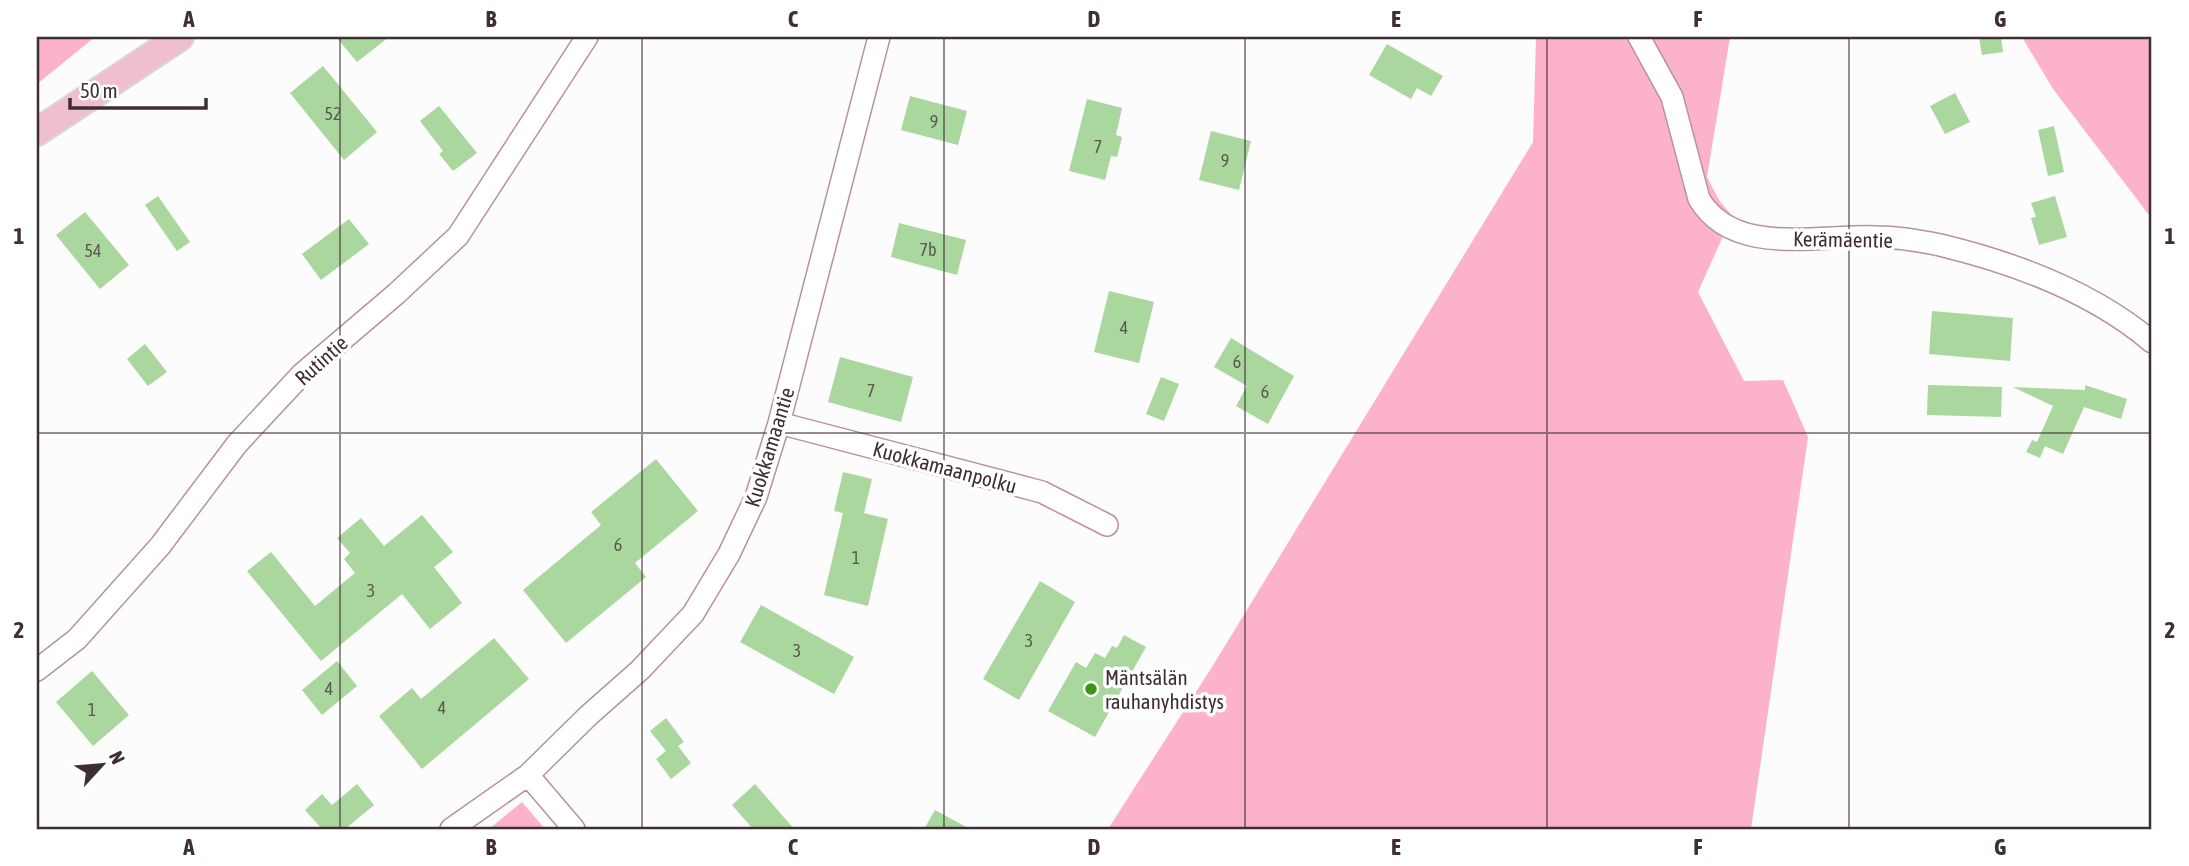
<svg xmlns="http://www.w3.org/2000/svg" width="2189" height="866" font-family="'Asap Condensed',sans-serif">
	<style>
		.forest { fill: #fcb2cb }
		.building { fill: #aad79d }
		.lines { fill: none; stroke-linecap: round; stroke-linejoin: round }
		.minor-casing { stroke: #b8919e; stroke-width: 24 }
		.major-casing { stroke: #d9d5d7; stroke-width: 30 }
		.minor { stroke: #fff; stroke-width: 21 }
		.major { stroke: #efbed0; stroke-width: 26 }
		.grid { fill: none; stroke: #3f2f35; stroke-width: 2; stroke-opacity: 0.55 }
		.poi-dot { fill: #3a9510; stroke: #fff; stroke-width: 2.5 }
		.labels { text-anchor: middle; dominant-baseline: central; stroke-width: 7; stroke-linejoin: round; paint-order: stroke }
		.number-label { font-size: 18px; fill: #5a594f }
		.street-label { font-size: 21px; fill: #3f2f35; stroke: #fff }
		.poi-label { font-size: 21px; fill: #3f2f35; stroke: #fff; text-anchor: start }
		.neatline { fill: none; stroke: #3f2f35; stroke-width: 2.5 }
		.grid-label { font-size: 23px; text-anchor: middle; font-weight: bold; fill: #3f2f35 }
	</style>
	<rect width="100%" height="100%" fill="#fcfcfc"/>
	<!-- forest -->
	<path class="forest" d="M37 37H95L37 84Z
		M1536 37H1730L1707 177 1719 200 1732 216 1698 292 1744 381 1783 380 1808 437 1751 829H1108L1212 667 1533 142Z
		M2022 37H2152V219L2053 89Z
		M522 802 545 829H489Z"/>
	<!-- building -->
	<path class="building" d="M336 37H389L357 62Z
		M1979 37H2001L2003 52 1982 55Z
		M1387 44 1443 76 1431 96 1417 88 1411 99 1369 75Z
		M323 66 377 132 344 160 290 93Z
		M1955 93 1970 122 1945 134 1930 106Z
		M910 96 967 111 958 145 901 130Z
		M1087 99 1122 108 1116 135 1122 137 1117 157 1111 156 1105 180 1069 171Z
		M439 106 477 153 453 171 439 154 443 151 420 121Z
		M2054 126 2064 172 2048 176 2038 130Z
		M1211 131 1251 141 1239 190 1199 180Z
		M158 196 190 242 177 251 145 205Z
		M2055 196 2067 237 2039 245 2031 218 2036 217 2031 203Z
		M85 212 129 265 100 289 56 235Z
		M349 219 369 244 321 280 302 254Z
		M899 223 966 240 957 275 891 257Z
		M1109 291 1154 302 1139 363 1094 352Z
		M1932 311 2013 318 2010 361 1929 354Z
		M1231 338 1294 376 1268 424 1236 406 1247 386 1214 367Z
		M145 344 167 372 148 386 127 359Z
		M840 357 913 377 901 422 828 402Z
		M1161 377 1179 384 1164 421 1146 414Z
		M1928 385 2002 387 2001 417 1927 415Z
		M2085 385 2127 399 2121 419 2084 407 2063 454 2045 446 2040 458 2026 452 2032 440 2037 442 2053 406 2013 387 2085 390Z
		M656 459 698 511 635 563 646 577 566 643 523 590 601 525 591 512Z
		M843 472 872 479 864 513 888 519 868 606 824 595 843 513 834 511Z
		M422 515 453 552 434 567 462 603 430 629 402 594 321 661 247 571 271 552 315 606 355 573 344 559 350 553 337 538 361 518 384 546Z
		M1040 581 1075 602 1019 700 983 679Z
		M761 605 854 657 834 694 740 642Z
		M1124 635 1146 647 1095 737 1048 711 1076 662 1086 668 1095 653 1105 658 1112 646 1117 648Z
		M494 638 529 679 422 769 379 716 412 688 421 699Z
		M337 661 357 686 322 715 302 690Z
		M92 671 129 715 93 746 56 702Z
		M666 718 684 742 678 746 691 763 671 779 656 759 666 751 650 731Z
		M357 784 374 805 345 829H322L305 810 322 794 332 805Z
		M755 784 794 829H753L732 805Z
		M935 810 970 829H924Z"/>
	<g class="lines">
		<!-- minor casing -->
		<g class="minor-casing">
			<path id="minor" d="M1639 37 1672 97 1699 199C1734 258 1820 234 1877 237 1897 237 1921 241 1940 245 2015 263 2093 292 2152 342
				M779 423 1042 492 1107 525
				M37 670 77 639 160 546 237 444 302 374 396 294 458 236 587 37
				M528 775 574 829
				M451 829 528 775 589 715 640 670 693 614 729 554 756 497 779 423 879 37"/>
		</g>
		<!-- major casing -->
		<g class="major-casing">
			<path id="major" d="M37 132 180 37"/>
		</g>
		<!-- minor -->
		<use href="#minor" class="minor"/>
		<!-- major -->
		<use href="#major" class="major"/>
	</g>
	<!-- grid -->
	<path class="grid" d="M340 37V829M642 37V829M944 37V829M1245 37V829M1547 37V829M1849 37V829M37 433H2152"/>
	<!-- markers -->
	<circle class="poi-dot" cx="1091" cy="689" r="7"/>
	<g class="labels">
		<!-- number labels -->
		<g class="number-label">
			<text x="333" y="113">52</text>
			<text x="934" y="121">9</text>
			<text x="1098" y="146">7</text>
			<text x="1225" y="160">9</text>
			<text x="928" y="249">7b</text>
			<text x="93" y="250">54</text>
			<text x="1124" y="327">4</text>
			<text x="1237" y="361">6</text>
			<text x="871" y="390">7</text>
			<text x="1265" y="391">6</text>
			<text x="618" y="544">6</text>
			<text x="856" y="557">1</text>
			<text x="371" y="590">3</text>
			<text x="1029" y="640">3</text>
			<text x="797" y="650">3</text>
			<text x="329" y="688">4</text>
			<text x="442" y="707">4</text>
			<text x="92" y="709">1</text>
		</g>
		<!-- street labels -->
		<g class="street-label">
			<text transform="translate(1843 239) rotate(1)">Kerämäentie</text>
			<text transform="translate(321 360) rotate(-42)">Rutintie</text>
			<text transform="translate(769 447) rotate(-73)">Kuokkamaantie</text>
			<text transform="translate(945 467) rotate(15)">Kuokkamaanpolku</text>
		</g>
		<!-- poi labels -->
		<g class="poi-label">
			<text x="1105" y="677">Mäntsälän<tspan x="1105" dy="24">rauhanyhdistys</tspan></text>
		</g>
	</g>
	<!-- border -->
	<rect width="2189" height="866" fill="none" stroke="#ffffff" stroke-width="77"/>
	<!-- north arrow -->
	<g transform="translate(102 765) rotate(64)" stroke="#ffffff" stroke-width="5" paint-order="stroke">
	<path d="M0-5L12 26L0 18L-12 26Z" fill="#3f2f35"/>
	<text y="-10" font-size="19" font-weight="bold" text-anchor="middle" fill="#3f2f35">N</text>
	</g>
	<!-- scale -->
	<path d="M70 98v10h136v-10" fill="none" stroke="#3f2f35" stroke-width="3.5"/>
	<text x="80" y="98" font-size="21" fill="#3f2f35" stroke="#ffffff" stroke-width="5" paint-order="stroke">50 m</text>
	<rect x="38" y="38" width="2112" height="790" class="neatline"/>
	<g class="grid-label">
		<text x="189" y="27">A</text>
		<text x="491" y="27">B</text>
		<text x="793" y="27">C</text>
		<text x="1094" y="27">D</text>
		<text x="1396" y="27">E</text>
		<text x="1698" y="27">F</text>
		<text x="2000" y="27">G</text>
		<text x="19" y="244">1</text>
		<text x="2170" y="244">1</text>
		<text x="19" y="638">2</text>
		<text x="2170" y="638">2</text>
		<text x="189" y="855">A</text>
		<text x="491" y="855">B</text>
		<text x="793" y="855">C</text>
		<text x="1094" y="855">D</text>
		<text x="1396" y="855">E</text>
		<text x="1698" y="855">F</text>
		<text x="2000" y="855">G</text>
	</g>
</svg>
